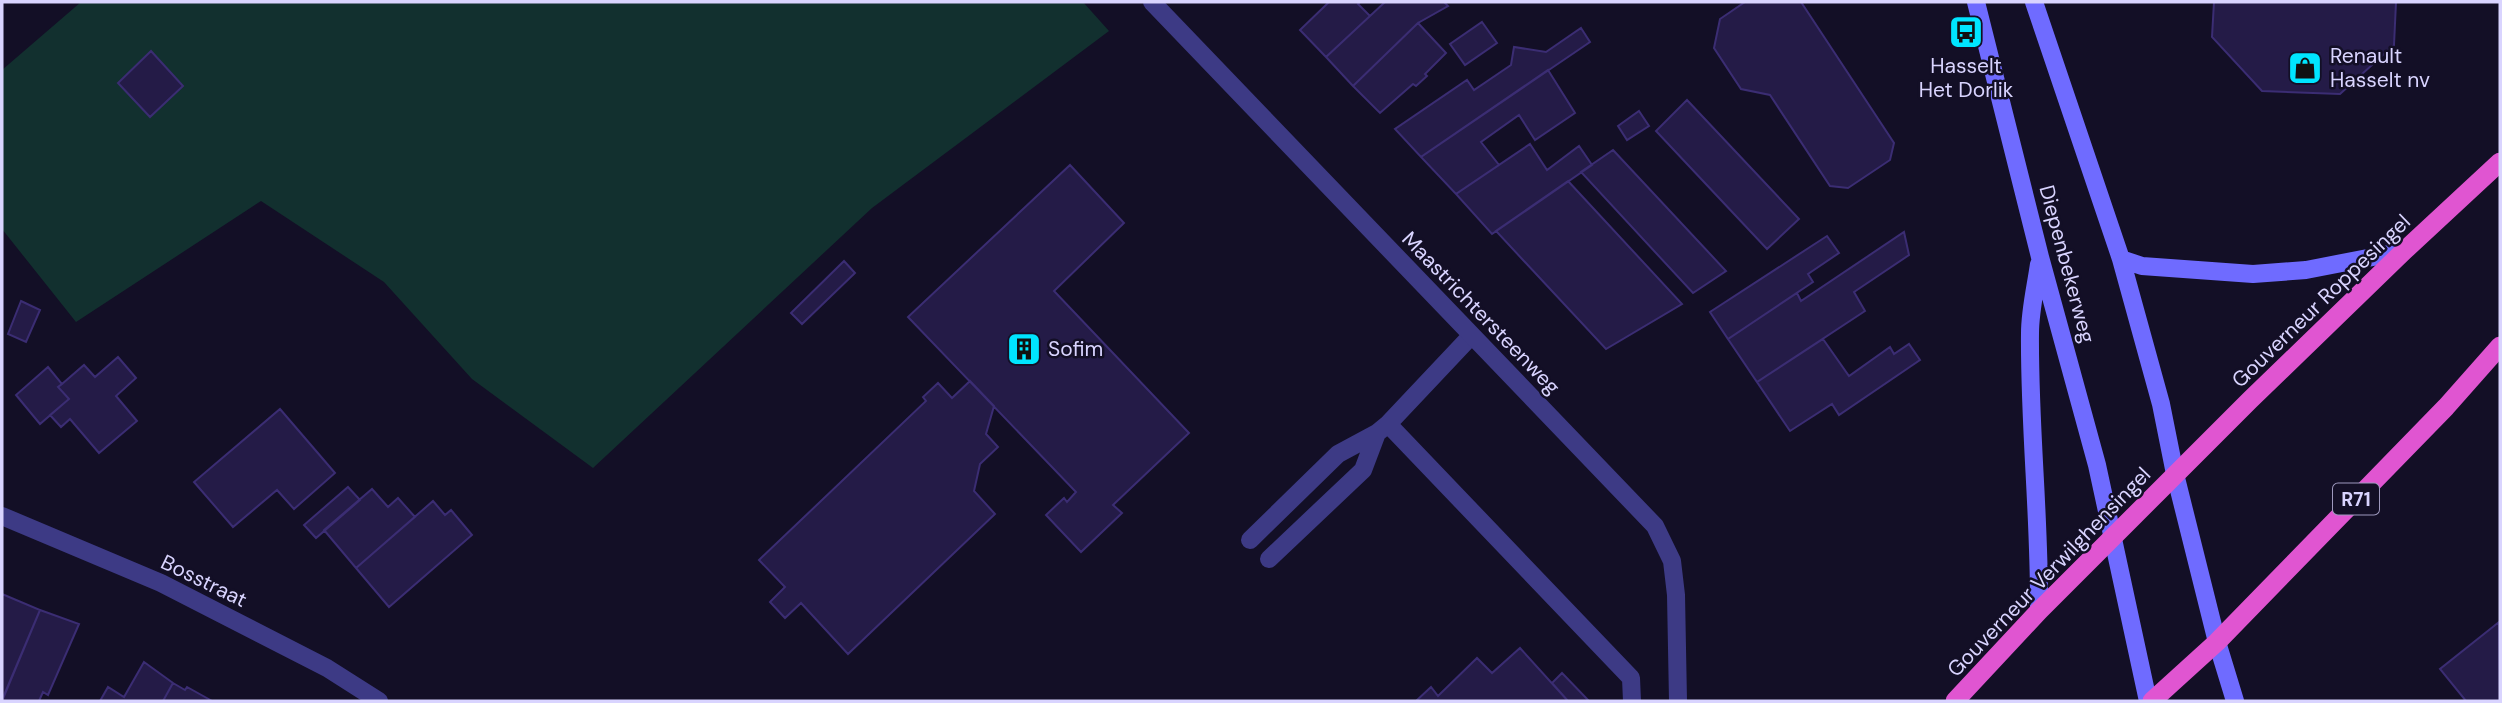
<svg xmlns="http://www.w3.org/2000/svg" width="2502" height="703" font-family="'DM Sans',sans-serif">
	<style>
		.green { fill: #12302f }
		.building { fill: #241b47; stroke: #3b2d73; stroke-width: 2 }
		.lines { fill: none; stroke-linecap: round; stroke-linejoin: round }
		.service { stroke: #3d3a85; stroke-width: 18 }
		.minor { stroke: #3d3a85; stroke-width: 18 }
		.secondary { stroke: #6f6bff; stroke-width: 18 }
		.trunk { stroke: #e055d1; stroke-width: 19 }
		.labels { text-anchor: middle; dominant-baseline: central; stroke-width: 5; stroke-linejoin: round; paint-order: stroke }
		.shield { fill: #130f26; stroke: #9e99be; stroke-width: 2 }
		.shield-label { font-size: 19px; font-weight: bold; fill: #d9d4ff }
		.poi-label { font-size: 21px; fill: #d9d4ff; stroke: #130f26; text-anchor: start }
		.street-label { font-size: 21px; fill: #d9d4ff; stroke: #130f26 }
	</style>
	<rect width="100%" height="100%" fill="#130f26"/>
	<!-- green -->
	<path class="green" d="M81 2H1083L1109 31 872 208 593 468 472 379 384 282 261 201 76 322 2 229V70Z"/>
	<!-- building -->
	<path class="building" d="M1329 2H1360L1358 4 1370 16 1326 57 1300 30Z
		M1385 2H1444L1448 6 1418 23 1353 86 1326 57Z
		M1745 2H1801L1894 143 1890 160 1848 188 1830 186 1770 95 1741 89 1714 48 1720 19Z
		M2214 2H2396L2394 45 2340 94 2262 91 2212 37Z
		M1482 22 1497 43 1465 65 1450 44Z
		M1418 23 1446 53 1425 74 1427 76 1416 86 1413 84 1380 113 1353 86Z
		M1581 28 1590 42 1421 157 1395 129 1467 80 1474 90 1511 65 1514 47 1546 52Z
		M151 51 183 86 150 117 118 83Z
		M1548 70 1575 113 1535 140 1519 115 1481 142 1499 165 1456 194 1421 157Z
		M1687 100 1799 219 1767 249 1656 131Z
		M1639 111 1649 126 1627 140 1618 126Z
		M1530 144 1547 170 1579 146 1592 165 1492 234 1456 194Z
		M1613 150 1726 271 1693 293 1581 172Z
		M1070 165 1124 223 1054 291 1189 433 1113 505 1122 513 1081 552 1046 515 1064 498 1067 502 1076 492 908 317Z
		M1568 181 1682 304 1606 349 1496 231Z
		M1904 232 1909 255 1854 292 1865 311 1757 382 1728 339 1797 293 1801 301Z
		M1827 236 1839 253 1808 274 1813 282 1728 339 1710 312Z
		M844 261 855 273 802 324 791 313Z
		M21 301 40 310 26 342 8 334Z
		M1823 339 1849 376 1890 347 1894 354 1909 344 1920 360 1839 415 1832 404 1790 431 1757 382Z
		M118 357 136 378 116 396 137 421 99 453 70 419 61 427 50 415 69 399 58 387 62 384 84 365 95 377Z
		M48 367 62 384 58 387 69 399 40 424 16 395Z
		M970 381 994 406 986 434 998 447 980 464 974 491 995 514 848 654 801 603 785 618 770 602 785 587 759 560 926 401 923 397 938 383 952 398Z
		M280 409 335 473 294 509 277 490 233 527 194 482Z
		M348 487 360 500 316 538 304 525Z
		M372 489 388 507 398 498 415 517 356 568 324 530Z
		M433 501 445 515 451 510 472 535 389 607 356 568Z
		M2 594 40 610 2 700Z
		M40 610 79 624 48 695 43 692 39 701H2Z
		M2499 622 2500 701H2466L2440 669Z
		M1520 648 1568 701H1416L1431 687 1438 696 1477 658 1492 673Z
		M144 662 173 683 163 701H100L108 687 124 697Z
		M1562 673 1589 701H1568L1552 683Z
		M173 683 185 690 187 687 212 701H163Z"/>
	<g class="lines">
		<!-- service -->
		<path class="service" d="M1388 424 1631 678 1632 701
			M1250 540 1338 454 1377 433 1388 424 1471 336
			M1269 559 1363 470 1377 433"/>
		<!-- minor -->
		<path class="minor" d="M1152 2 1655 526 1672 561 1676 595 1678 701
			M2 516 161 583 327 668 379 701"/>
		<!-- secondary -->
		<path class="secondary" d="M1976 2 2040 257 2097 465 2148 701
			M2034 2 2121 259 2161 404 2175 474 2217 642 2235 701
			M2121 259 2142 266 2253 274 2306 270 2404 251
			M2039 264C2036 286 2030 310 2030 333 2029 426 2040 518 2039 611"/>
		<!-- trunk -->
		<path class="trunk" d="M1955 701 2039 611 2250 400 2404 251 2500 162
			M2152 701 2217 642 2446 407 2500 346"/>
	</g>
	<!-- icons -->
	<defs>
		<g id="bus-square" transform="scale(1.75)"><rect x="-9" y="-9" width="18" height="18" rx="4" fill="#00e5ff" stroke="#130f26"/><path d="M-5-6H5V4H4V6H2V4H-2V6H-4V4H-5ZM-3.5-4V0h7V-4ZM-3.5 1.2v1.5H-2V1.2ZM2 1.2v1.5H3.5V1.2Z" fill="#111"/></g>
		<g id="shop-square" transform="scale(1.75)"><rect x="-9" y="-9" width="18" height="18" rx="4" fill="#00e5ff" stroke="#130f26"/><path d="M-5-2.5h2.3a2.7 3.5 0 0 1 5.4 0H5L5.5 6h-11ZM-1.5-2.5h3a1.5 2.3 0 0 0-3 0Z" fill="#111"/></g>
		<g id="building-square" transform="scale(1.75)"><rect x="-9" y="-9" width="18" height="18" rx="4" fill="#00e5ff" stroke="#130f26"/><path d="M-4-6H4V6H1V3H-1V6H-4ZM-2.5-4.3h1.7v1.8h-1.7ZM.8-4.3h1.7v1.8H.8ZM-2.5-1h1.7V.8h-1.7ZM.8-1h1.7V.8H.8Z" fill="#111"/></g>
	</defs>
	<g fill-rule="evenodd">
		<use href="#bus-square" x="1966" y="32"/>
		<use href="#shop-square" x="2305" y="68"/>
		<use href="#building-square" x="1024" y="349"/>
	</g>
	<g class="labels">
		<!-- shield labels -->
		<rect class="shield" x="2333" y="483.5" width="46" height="31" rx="5"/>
		<g class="shield-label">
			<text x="2356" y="499">R71</text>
		</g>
		<!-- poi labels -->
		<g class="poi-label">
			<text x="2330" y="56">Renault<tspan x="2330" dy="24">Hasselt nv</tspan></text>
			<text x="1966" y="66" text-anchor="middle">Hasselt<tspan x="1966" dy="24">Het Dorlik</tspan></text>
			<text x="1048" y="349">Sofim</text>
		</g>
		<!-- street labels -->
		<g class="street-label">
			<text transform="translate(2067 264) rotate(75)">Diepenbekerweg</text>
			<text transform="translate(2321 301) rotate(-44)">Gouverneur Roppesingel</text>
			<text transform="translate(1481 313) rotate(46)">Maastrichtersteenweg</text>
			<text transform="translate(2049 572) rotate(-46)">Gouverneur Verwilghensingel</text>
			<text transform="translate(204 581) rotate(26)">Bosstraat</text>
		</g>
	</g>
	<!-- border -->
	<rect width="2502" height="703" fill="none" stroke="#d9d4ff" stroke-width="7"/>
</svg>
